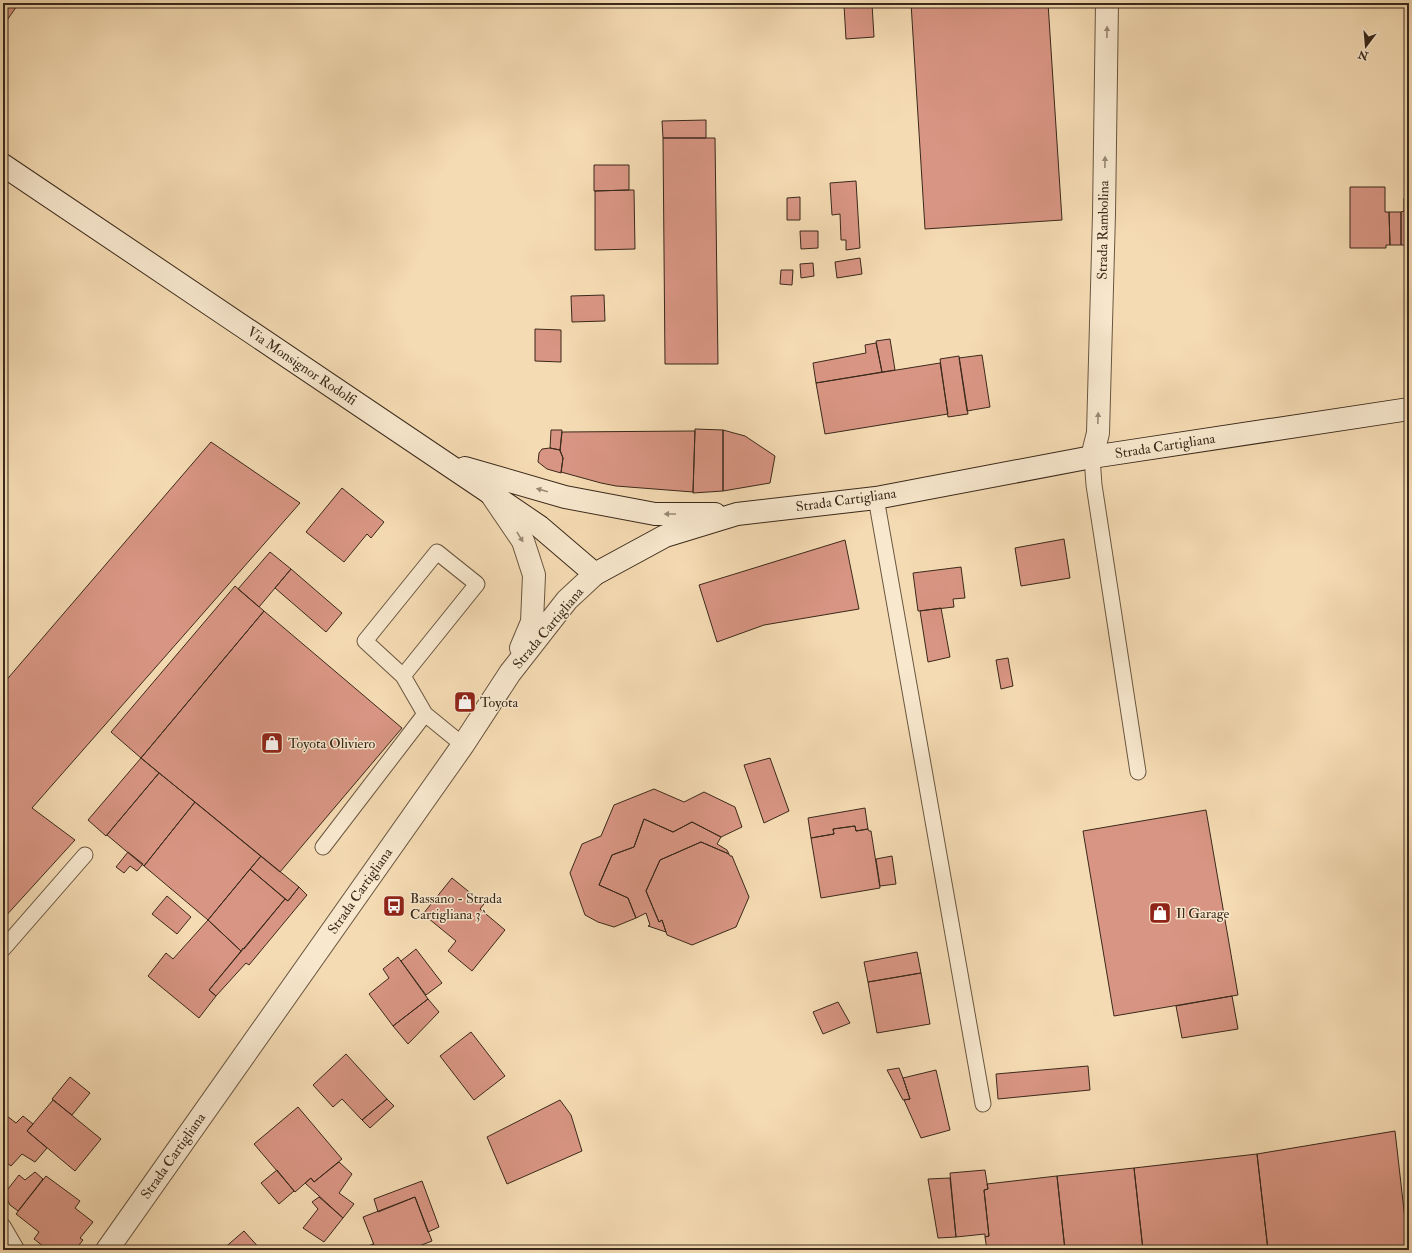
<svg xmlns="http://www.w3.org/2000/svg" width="1412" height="1253" font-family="'IM FELL Double Pica',serif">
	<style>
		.building { fill: #d89583; stroke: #3a291a }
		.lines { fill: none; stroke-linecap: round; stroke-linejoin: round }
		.lane-casing { stroke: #695640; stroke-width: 17 }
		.street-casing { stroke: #695640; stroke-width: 24 }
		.secondary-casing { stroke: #3a291a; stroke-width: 24 }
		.lane { stroke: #f8e8ce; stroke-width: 15 }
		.street { stroke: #f8e8ce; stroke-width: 22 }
		.secondary { stroke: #f8e8ce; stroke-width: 22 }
		.oneway { fill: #998874 }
		.labels { text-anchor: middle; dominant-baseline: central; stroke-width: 3; stroke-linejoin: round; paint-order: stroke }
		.street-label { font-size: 14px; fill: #3a291a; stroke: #f8e8ce }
		.poi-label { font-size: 14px; fill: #3a291a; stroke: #f8e8ce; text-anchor: start }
	</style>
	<rect width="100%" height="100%" fill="#f5dbb3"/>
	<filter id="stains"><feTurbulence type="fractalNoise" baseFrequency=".005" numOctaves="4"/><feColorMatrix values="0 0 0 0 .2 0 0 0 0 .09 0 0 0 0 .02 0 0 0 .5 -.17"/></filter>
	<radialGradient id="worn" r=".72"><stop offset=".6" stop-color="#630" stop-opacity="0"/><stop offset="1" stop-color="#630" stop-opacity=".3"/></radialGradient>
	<!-- building -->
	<path class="building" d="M3 3H19L3 26Z
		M911 3H1048L1062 220 925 229Z
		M872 4 874 37 846 39 844 5Z
		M706 120V138H663L662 121Z
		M663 138H715L718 364H665Z
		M594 165H629V190L594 191Z
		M856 181 860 248 846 250V240H841L840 214 832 215 830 183Z
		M1350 187H1385V212H1389L1390 245H1386V248H1350Z
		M629 190H634L635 249 595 250V191Z
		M800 197V220H787V198Z
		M1404 198H1409V256H1406V245H1401V212L1404 211Z
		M1389 212H1401V245H1390Z
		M800 231H818V248L801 249Z
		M860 258 862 274 837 278 835 262Z
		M813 263 814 276 801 278 800 264Z
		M781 270H793L792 285 780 284Z
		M604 295 605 321 572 322 571 296Z
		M535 329 561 330V362L535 361Z
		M890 339 895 370 882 372 876 341Z
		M876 343 882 372 816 383 813 363 866 353 865 345Z
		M982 355 990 407 967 411 959 358Z
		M959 356 968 414 948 417 940 359Z
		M940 363 948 414 825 434 816 383Z
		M695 429 723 430V491L693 493Z
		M551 430H562L560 450 550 448Z
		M723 430 745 436 775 456 770 483 723 491Z
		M695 431 693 492 616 486 601 483 561 472 563 458 560 451 562 432Z
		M211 442 300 503 32 808 75 840 3 919V684Z
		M550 448 560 450 563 458 561 473 547 469 538 462 539 453 542 449Z
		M342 488 384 522 371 538 367 534 344 562 306 532Z
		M1064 539 1070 578 1021 586 1015 548Z
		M845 540 859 609 764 625 717 642 699 585Z
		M270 552 291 569 259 607 238 589Z
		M961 567 965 598 953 599 954 607 918 611 913 573Z
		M291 569 342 613 326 632 275 588Z
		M235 586 264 611 141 758 111 732Z
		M941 608 950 657 928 662 920 611Z
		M264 611 402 728 280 872 141 758Z
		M1008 658 1013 686 1001 689 996 660Z
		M141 758 159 773 106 836 88 820Z
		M770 758 789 811 764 823 744 765Z
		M159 773 195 802 144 866 107 835Z
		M654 789 684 802 704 792 735 807 742 827 721 837 692 822 673 832 644 819 634 847 612 855 599 885 628 898 636 918 614 927 598 922 585 915 570 873 582 844 601 836 614 805Z
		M195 802 261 856 208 920 144 866Z
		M865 808 868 829 856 831 855 826 833 829 834 834 811 838 808 818Z
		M1206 810 1238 995 1114 1016 1083 831Z
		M644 819 673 832 692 822 721 837 717 844 727 850 729 854 701 842 660 860 646 891 659 922 662 920 666 932 648 926 650 925 646 913 636 918 628 898 599 885 612 855 634 847Z
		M855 826 856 831 868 829 869 831H871L880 888 821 898 811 838 834 834 833 829Z
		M701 842 729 854 730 856H732L749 897 736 927 692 945 667 935 662 920 659 922 646 891 660 860Z
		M128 852 143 864 137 871 130 866 124 873 116 867Z
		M261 856 299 887 288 901 250 869Z
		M892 856 896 884 880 886 876 859Z
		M250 869 285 899 244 949 243 948 241 951 208 920Z
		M452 878 484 904 480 909 505 930 472 971 448 951 456 941 423 914Z
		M299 887 307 895 249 965 246 963 216 996 209 990 285 899 288 901Z
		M167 896 191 917 177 934 152 914Z
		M208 920 241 951 209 990 216 996 199 1018 148 976 166 953 173 959Z
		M416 949 442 983 426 995 401 961Z
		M917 952 921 973 868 982 864 962Z
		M398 957 428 999 393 1026 369 994 389 978 383 969Z
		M921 973 930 1024 877 1033 868 982Z
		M1232 996 1238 1029 1182 1038 1176 1006Z
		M428 999 439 1012 408 1044 393 1026Z
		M838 1002 850 1023 823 1034 813 1012Z
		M471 1032 505 1076 474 1100 440 1056Z
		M346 1054 387 1099 362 1120 342 1099 333 1107 313 1085Z
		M1088 1066 1090 1090 998 1099 996 1074Z
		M899 1068 903 1078 910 1099 903 1100 887 1070Z
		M936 1070 950 1130 921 1138 904 1100 910 1099 903 1078Z
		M70 1077 90 1093 72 1115 52 1099Z
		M387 1099 394 1106 370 1128 362 1120Z
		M53 1100 101 1139 75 1171 27 1131Z
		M560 1100 571 1115 582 1151 507 1184 487 1137Z
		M298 1107 342 1159 314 1182 311 1178 295 1192 254 1144Z
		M7 1116 16 1123 23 1116 33 1124 27 1131 47 1148 35 1162 22 1154 11 1166 3 1160V1120Z
		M1395 1131 1408 1246H1374L1375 1250H1268L1257 1154Z
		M1257 1154 1268 1250H1143L1134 1168Z
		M339 1162 352 1174 339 1193 354 1204 343 1218 305 1183 311 1178 314 1182Z
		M1134 1168 1143 1250H1065L1057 1176Z
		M277 1170 294 1191 279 1204 261 1183Z
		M985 1170 988 1189 984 1190 989 1236 985 1237V1234L956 1237 950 1173Z
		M35 1172 43 1179 18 1211 10 1205 4 1194 19 1175 25 1180Z
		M46 1176 80 1201 75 1208 93 1222 80 1238 83 1240 75 1250H48L34 1239 39 1232 16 1214Z
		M1057 1176 1065 1250H987L985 1237 989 1236 984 1190 988 1189 987 1184Z
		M950 1178 956 1237 938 1238 928 1179Z
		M422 1181 439 1227 428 1232 415 1197 378 1212 374 1199Z
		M319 1197 343 1218 324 1242 303 1228 318 1209 312 1202Z
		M415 1197 432 1241 409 1250H376L363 1217Z
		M244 1231 261 1250H222Z
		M373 1244 376 1250H358Z"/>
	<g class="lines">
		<!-- lane casing -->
		<g class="lane-casing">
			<path id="lane" d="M1092 457 1094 485 1138 772
				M876 498 983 1104
				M403 676 477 584 437 552 365 641 403 676 425 714 463 745
				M323 847 425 714
				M3 949 85 855
				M3 1226 17 1250"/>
		</g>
		<!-- street casing -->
		<g class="street-casing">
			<path id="street" d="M1092 457 1098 433 1104 214 1107 3
				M491 494 523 541 534 575 532 622 521 648
				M107 1250 463 745 510 673 567 600 595 574"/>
		</g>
		<!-- secondary casing -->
		<g class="secondary-casing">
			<path id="secondary" d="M3 165 490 493 540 527 595 574 665 536 737 514 876 498 1092 457 1409 409
				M465 468 565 497 655 514H715"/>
		</g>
		<!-- lane -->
		<use href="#lane" class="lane"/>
		<!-- street -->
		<use href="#street" class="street"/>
		<!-- secondary -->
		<use href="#secondary" class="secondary"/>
	</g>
	<!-- one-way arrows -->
	<defs><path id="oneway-solid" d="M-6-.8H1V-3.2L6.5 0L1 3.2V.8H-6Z"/></defs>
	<g class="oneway">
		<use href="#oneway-solid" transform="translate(1107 32) rotate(-89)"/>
		<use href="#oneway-solid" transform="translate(1105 162) rotate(-89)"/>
		<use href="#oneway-solid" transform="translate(1098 418) rotate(-88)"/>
		<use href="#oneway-solid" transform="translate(542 490) rotate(-164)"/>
		<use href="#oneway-solid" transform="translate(670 514) rotate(-180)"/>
		<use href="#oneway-solid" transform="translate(520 537) rotate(58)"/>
	</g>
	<!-- icons -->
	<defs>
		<g id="shop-square" transform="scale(1.15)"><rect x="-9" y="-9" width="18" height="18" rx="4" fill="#8f2418" stroke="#f8e8ce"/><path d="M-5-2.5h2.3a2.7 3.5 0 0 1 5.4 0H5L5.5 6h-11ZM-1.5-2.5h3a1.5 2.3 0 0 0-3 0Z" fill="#fff"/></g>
		<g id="bus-square" transform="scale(1.15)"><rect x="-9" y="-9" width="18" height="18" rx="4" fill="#8f2418" stroke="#f8e8ce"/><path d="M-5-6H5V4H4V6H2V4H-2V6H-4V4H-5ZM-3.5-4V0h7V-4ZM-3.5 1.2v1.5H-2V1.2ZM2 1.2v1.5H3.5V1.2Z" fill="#fff"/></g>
	</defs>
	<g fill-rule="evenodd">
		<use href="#shop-square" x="465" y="702"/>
		<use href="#shop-square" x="272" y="743"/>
		<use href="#bus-square" x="394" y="906"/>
		<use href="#shop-square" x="1160" y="913"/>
	</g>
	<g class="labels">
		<!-- street labels -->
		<g class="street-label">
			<text transform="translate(1103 230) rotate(-89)">Strada Rambolina</text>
			<text transform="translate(302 366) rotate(34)">Via Monsignor Rodolfi</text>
			<text transform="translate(1165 446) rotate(-9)">Strada Cartigliana</text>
			<text transform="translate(846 500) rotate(-8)">Strada Cartigliana</text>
			<text transform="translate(548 628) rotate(-50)">Strada Cartigliana</text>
			<text transform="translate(360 891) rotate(-55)">Strada Cartigliana</text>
			<text transform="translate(173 1156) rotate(-55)">Strada Cartigliana</text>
		</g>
		<!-- poi labels -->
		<g class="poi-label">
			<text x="480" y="702">Toyota</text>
			<text x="288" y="743">Toyota Oliviero</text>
			<text x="410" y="898">Bassano - Strada<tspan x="410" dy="16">Cartigliana 3^</tspan></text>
			<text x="1176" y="913">Il Garage</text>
		</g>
	</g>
	<!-- margin -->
	<rect width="1412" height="1253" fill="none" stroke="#f5dbb3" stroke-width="16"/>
	<rect x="4" y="4" width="1404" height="1245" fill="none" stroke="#3a291a" stroke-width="2"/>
	<rect x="8" y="8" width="1396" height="1237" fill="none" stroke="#3a291a"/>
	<!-- north arrow -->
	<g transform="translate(1366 46) rotate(196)" stroke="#f8e8ce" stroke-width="3" paint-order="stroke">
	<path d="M0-3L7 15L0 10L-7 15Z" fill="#3a291a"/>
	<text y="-6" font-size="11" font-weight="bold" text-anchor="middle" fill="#3a291a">N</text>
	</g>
	<rect width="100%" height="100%" filter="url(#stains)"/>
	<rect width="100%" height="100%" fill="url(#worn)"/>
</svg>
